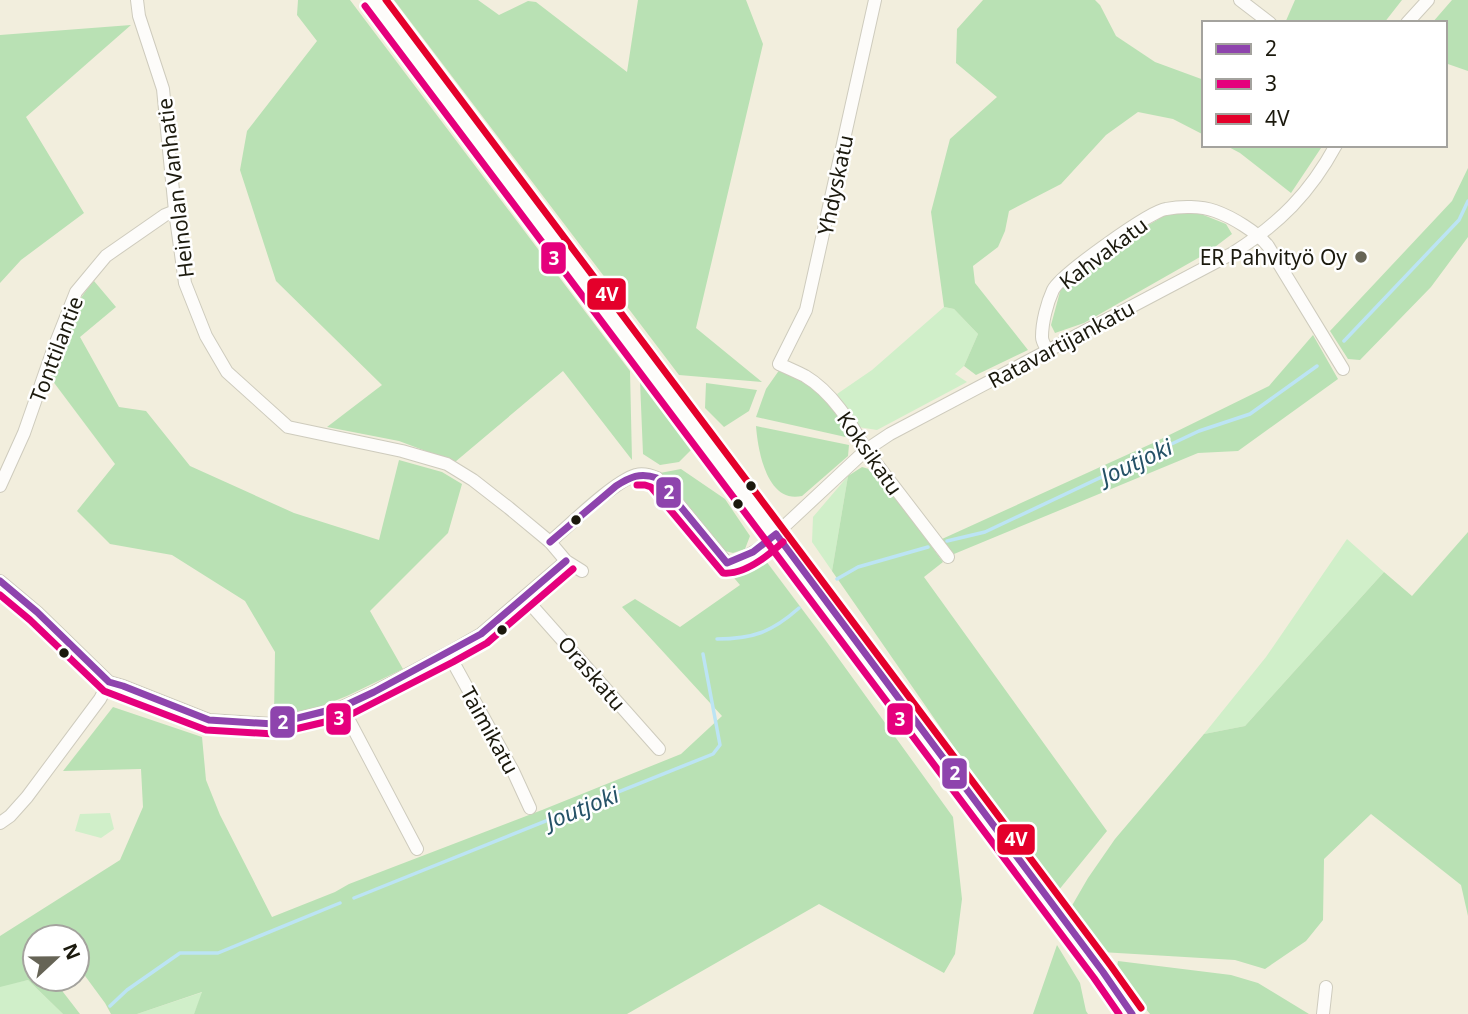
<svg xmlns="http://www.w3.org/2000/svg" width="1468" height="1014" font-family="'Noto Sans',sans-serif">
	<style>
		.green { fill: #d0efc9 }
		.forest { fill: #b9e1b4 }
		.lines { fill: none; stroke-linecap: round; stroke-linejoin: round }
		.stream { stroke: #bce4f4; stroke-width: 3.5 }
		.minor-casing { stroke: #cecbbd; stroke-width: 14 }
		.major-casing { stroke: #cecbbd; stroke-width: 18 }
		.minor { stroke: #fdfcfa; stroke-width: 12 }
		.major { stroke: #fdfcfa; stroke-width: 16 }
		.bus-1-casing { stroke: #fff; stroke-width: 12 }
		.bus-2-casing { stroke: #fff; stroke-width: 12 }
		.bus-3-casing { stroke: #fff; stroke-width: 12 }
		.bus-1 { stroke: #8e44ad; stroke-width: 7 }
		.bus-2 { stroke: #e5007d; stroke-width: 7 }
		.bus-3 { stroke: #e4002b; stroke-width: 7 }
		.poi-dot { fill: #666456; stroke: #fff; stroke-width: 2.5 }
		.bus-dot { fill: #1b190d; stroke: #fff; stroke-width: 2.5 }
		.labels { text-anchor: middle; dominant-baseline: central; stroke-width: 5; stroke-linejoin: round; paint-order: stroke }
		.street-label { font-size: 21px; fill: #1b190d; stroke: #fff }
		.poi-label { font-size: 21px; fill: #1b190d; stroke: #fff; text-anchor: end }
		.water-label { font-size: 23px; font-style: italic; fill: #255267; stroke: #fff }
		.line-badge { stroke: #fff; stroke-width: 2.5 }
		.badge-label { font-size: 19px; text-anchor: middle; font-weight: bold; fill: #fff }
	</style>
	<rect width="100%" height="100%" fill="#f2eedd"/>
	<!-- green -->
	<path class="green" d="M944 307 954 309 978 334 964 366 955 374 967 382 877 430 858 427 837 394 872 370Z
		M848 476 832 571 812 542 813 517Z
		M1347 539 1384 572 1245 726 1204 734 1266 657Z
		M110 813 114 829 101 838 75 831 80 814Z
		M28 980 63 1014H0V986Z
		M203 992 194 1014H137Z"/>
	<!-- forest -->
	<path class="forest" d="M298 0H350L630 371 632 460 563 371 455 462 399 441 327 427 382 385 276 281 240 170 247 131 317 41 297 15Z
		M394 0H478L499 15 528 1 536 2 627 72 638 0H746L763 44 696 328 762 382 679 375Z
		M983 0H1095L1100 5 1116 36 1155 62 1204 80V135L1173 119 1138 112 1106 135 1061 184 1009 211 1005 231 998 247 973 266 975 283 1028 350 976 375 964 366 978 334 954 309 944 307 931 212 950 139 997 97 956 63 957 29Z
		M1295 0H1402L1384 23H1285Z
		M1452 0H1468V71L1445 63V23H1432Z
		M131 25 26 117 84 213 21 260 0 283V35Z
		M1225 145H1323L1291 193 1240 153Z
		M1468 168V237L1431 287 1360 360 1348 359 1330 331 1452 201Z
		M1196 212 1226 224 1232 234 1207 253 1084 323 1055 333 1051 325 1061 288 1127 238 1167 214Z
		M94 281 116 307 80 337 119 407 146 411 190 466 294 513 379 540 399 460 442 472 462 484 448 533 370 611 403 669 347 696 317 708 274 717 275 652 245 601 172 555 110 544 77 511 115 464 49 376C61 343 70 307 94 281Z
		M1313 335 1338 379 1238 451 1198 453 954 554 942 539 1153 443 1269 386Z
		M780 369 805 381 828 399 850 431V438L756 417 766 389Z
		M640 381 692 449 679 462 660 465 643 454Z
		M706 383 757 390 749 411 724 427 705 408Z
		M756 426 849 445 848 456 802 496C767 504 758 451 756 426Z
		M862 467 876 471 943 562 924 577 1107 831 1058 891 1049 884 832 571 848 476Z
		M681 469 725 499 750 536 745 549 733 553 721 550 660 473Z
		M1468 532V916L1461 885 1371 814 1324 859 1323 920 1306 941 1265 969 1235 960 1101 952 1070 909 1088 878 1115 839 1204 734 1245 726 1384 572 1412 596Z
		M766 561 826 641 953 817 962 899 955 954 944 973 819 904 627 1014H194L202 992 137 1014H111L105 1003 77 965V937H35V979H53L80 1014H63L28 980 0 987V936L120 860 143 807 141 769 63 771 113 707 202 737 206 780 220 815 272 917 335 892 349 884 542 810 681 754 722 716 622 607 635 599 680 627 740 585 730 573Z
		M1057 945 1080 983 1086 1011 1088 1014H1033Z
		M1118 961 1231 975 1258 983 1309 1014H1150L1116 972Z"/>
	<g class="lines">
		<!-- stream -->
		<path class="stream" d="M1344 341 1459 220 1468 201
			M947 541 985 532 1199 431 1250 414 1317 366
			M837 579 858 567 928 547
			M717 639C753 639 772 632 799 608
			M354 898 713 754 720 745 703 654
			M110 1006 127 990 180 953H218L340 903"/>
		<!-- minor casing -->
		<g class="minor-casing">
			<path id="minor" d="M137 0 139 16 163 89 175 211 185 283 206 336 227 372 288 427 402 451 447 464 473 480 509 508 550 542 566 561 582 571
				M875 0 806 310 779 364C788 368 797 372 805 376 832 392 851 423 866 450L948 557
				M1240 0 1270 23
				M1407 23 1428 0
				M1048 352C1046 347 1042 342 1042 337 1042 322 1047 303 1053 290 1060 275 1150 211 1166 209 1181 206 1201 206 1215 211 1232 217 1257 232 1268 246L1343 369
				M0 486 24 433 53 350 76 292 106 256 165 215 175 211
				M550 542C570 525 613 482 636 475 644 473 650 475 657 478L727 563 740 560 762 547 866 450 890 434 1233 253C1279 224 1310 193 1336 145
				M0 581 37 612 109 682 123 686 209 720 274 724 324 712 342 707 374 692 448 653 481 634 566 561
				M525 598 659 749
				M448 653 513 771 530 808
				M342 707 417 849
				M0 823 10 816 27 797 100 699 109 682
				M1323 1014 1326 987"/>
		</g>
		<!-- major casing -->
		<g class="major-casing">
			<path id="major" d="M373 0 713 451 1103 972 1132 1014"/>
		</g>
		<!-- minor -->
		<use href="#minor" class="minor"/>
		<!-- major -->
		<use href="#major" class="major"/>
		<!-- bus-1 casing -->
		<g class="bus-1-casing">
			<path id="bus-1" d="M776 534 1103 972 1132 1014
				M550 542 616 486C630 477 640 472 657 478L727 563 753 552 776 534
				M0 581 37 612 109 682 123 686 209 720 274 724 342 707 374 692 481 634 566 561"/>
		</g>
		<!-- bus-2 casing -->
		<g class="bus-2-casing">
			<path id="bus-2" d="M365 6 1094 978 1119 1014
				M637 485H645L651 487 723 573C745 575 768 556 783 542
				M0 595 30 620 104 691 206 730 274 734 346 717 453 662 487 643 573 569"/>
		</g>
		<!-- bus-3 casing -->
		<g class="bus-3-casing">
			<path id="bus-3" d="M386 0 1111 966 1141 1008"/>
		</g>
		<!-- bus-1 -->
		<use href="#bus-1" class="bus-1"/>
		<!-- bus-2 -->
		<use href="#bus-2" class="bus-2"/>
		<!-- bus-3 -->
		<use href="#bus-3" class="bus-3"/>
	</g>
	<!-- markers -->
	<circle class="poi-dot" cx="1361" cy="257" r="7"/>
	<g class="bus-dot">
		<circle cx="751" cy="486" r="6"/>
		<circle cx="738" cy="504" r="6"/>
		<circle cx="576" cy="520" r="6"/>
		<circle cx="502" cy="630" r="6"/>
		<circle cx="64" cy="653" r="6"/>
	</g>
	<g class="labels">
		<!-- street labels -->
		<g class="street-label">
			<text transform="translate(835 185) rotate(-78)">Yhdyskatu</text>
			<text transform="translate(175 188) rotate(-97)">Heinolan Vanhatie</text>
			<text transform="translate(1103 253) rotate(-37)">Kahvakatu</text>
			<text transform="translate(1061 344) rotate(-28)">Ratavartijankatu</text>
			<text transform="translate(56 349) rotate(-69)">Tonttilantie</text>
			<text transform="translate(870 453) rotate(55)">Koksikatu</text>
			<text transform="translate(592 673) rotate(49)">Oraskatu</text>
			<text transform="translate(490 730) rotate(61)">Taimikatu</text>
		</g>
		<!-- poi labels -->
		<g class="poi-label">
			<text x="1347" y="257">ER Pahvityö Oy</text>
		</g>
		<!-- water labels -->
		<g class="water-label">
			<text transform="translate(1136 461) rotate(-25)">Joutjoki</text>
			<text transform="translate(582 807) rotate(-22)">Joutjoki</text>
		</g>
	</g>
	<g class="line-badge">
		<rect x="540" y="241" width="27" height="34" rx="7" fill="#e5007d"/>
		<rect x="586" y="277" width="41" height="34" rx="7" fill="#e4002b"/>
		<rect x="655" y="476" width="27" height="33" rx="7" fill="#8e44ad"/>
		<rect x="325" y="702" width="27" height="34" rx="7" fill="#e5007d"/>
		<rect x="886" y="702" width="28" height="34" rx="7" fill="#e5007d"/>
		<rect x="269" y="705" width="27" height="34" rx="7" fill="#8e44ad"/>
		<rect x="941" y="757" width="27" height="33" rx="7" fill="#8e44ad"/>
		<rect x="996" y="823" width="40" height="33" rx="7" fill="#e4002b"/>
	</g>
	<g class="badge-label">
		<text x="554" y="265">3</text>
		<text x="607" y="301">4V</text>
		<text x="669" y="499">2</text>
		<text x="339" y="725">3</text>
		<text x="900" y="726">3</text>
		<text x="283" y="729">2</text>
		<text x="955" y="780">2</text>
		<text x="1016" y="846">4V</text>
	</g>
	<!-- legend -->
	<rect x="1202" y="21" width="245" height="126" fill="#ffffff" stroke="#a4a39e" stroke-width="2"/>
	<rect x="1216" y="44" width="35" height="10" fill="#8e44ad" stroke="#a4a39e" stroke-width="2"/>
	<text x="1265" y="56" font-size="21" fill="#1b190d">2</text>
	<rect x="1216" y="79" width="35" height="10" fill="#e5007d" stroke="#a4a39e" stroke-width="2"/>
	<text x="1265" y="91" font-size="21" fill="#1b190d">3</text>
	<rect x="1216" y="114" width="35" height="10" fill="#e4002b" stroke="#a4a39e" stroke-width="2"/>
	<text x="1265" y="126" font-size="21" fill="#1b190d">4V</text>
	<!-- north arrow -->
	<g transform="translate(56 958) rotate(68)"><circle r="33" fill="#ffffff" stroke="#a4a39e" stroke-width="2"/>
	<path d="M0-5L12 26L0 18L-12 26Z" fill="#666456"/>
	<text y="-10" font-size="19" font-weight="bold" text-anchor="middle" fill="#1b190d">N</text>
	</g>
</svg>
